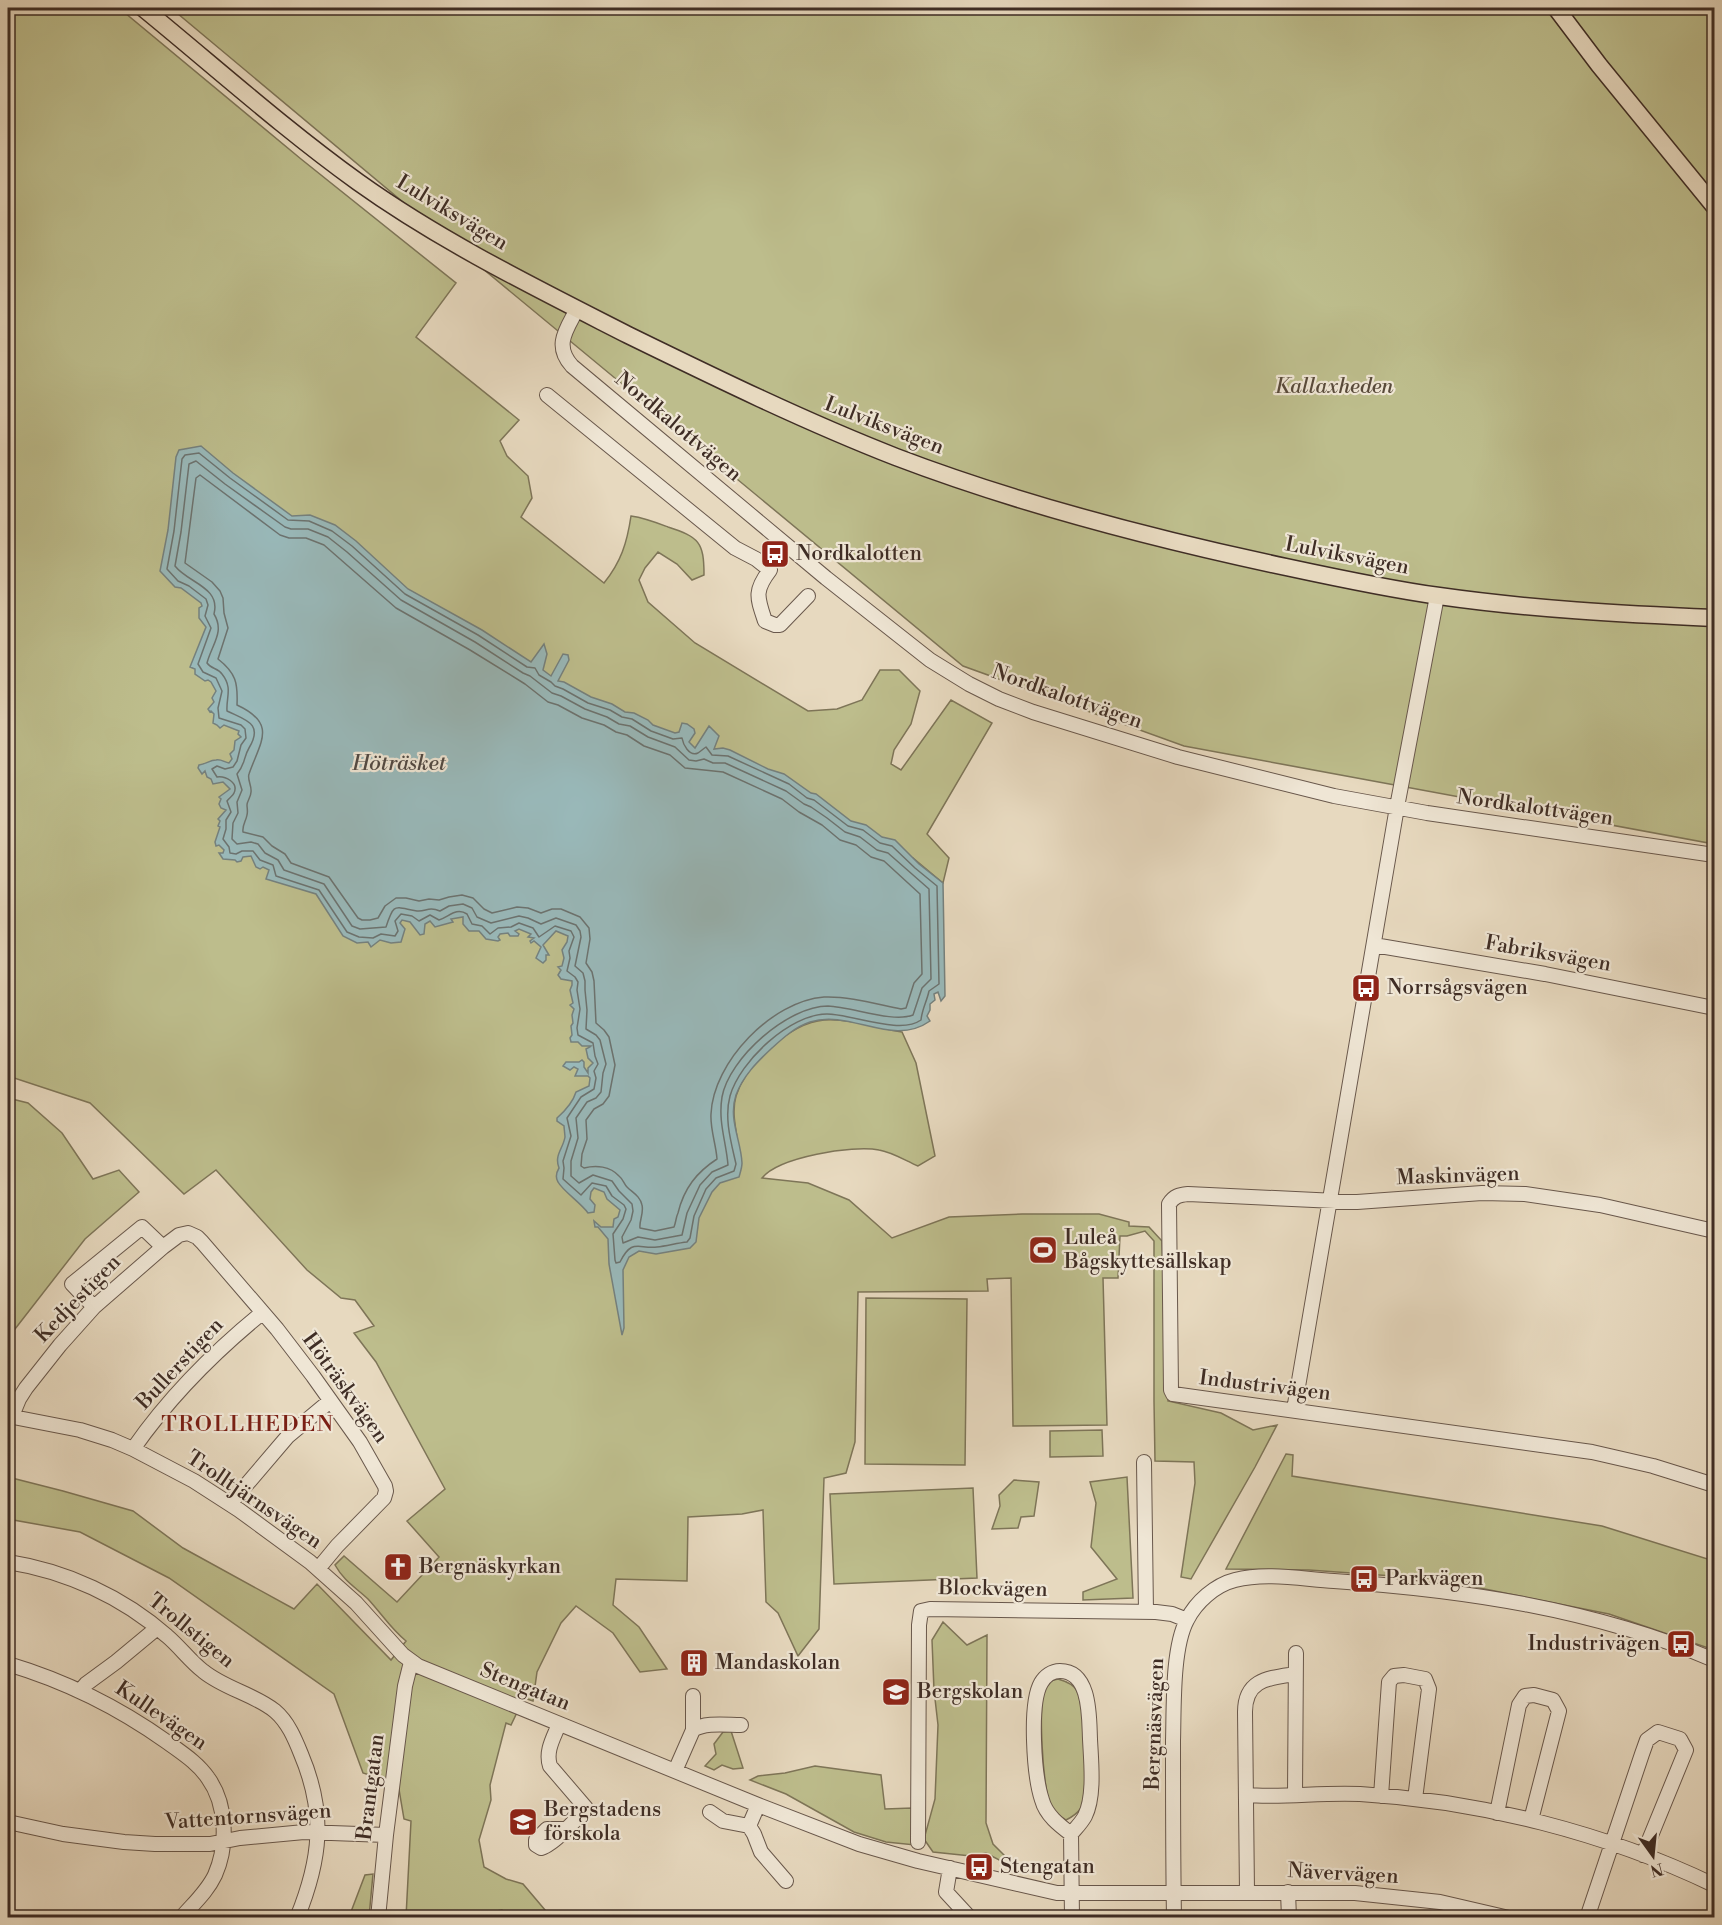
<svg xmlns="http://www.w3.org/2000/svg" width="1722" height="1925" font-family="'Libre Bodoni',serif">
	<style>
		.green { fill: #bdbd8c; stroke: #7e7558; stroke-width: 1.5 }
		.water { fill: #99b9ba; stroke: #75817e; stroke-width: 1.5 }
		.lines { fill: none; stroke-linecap: round; stroke-linejoin: round }
		.shore { stroke: #6c7370; stroke-width: 1.5 }
		.minor-casing { stroke: #69584c; stroke-width: 16 }
		.major-casing { stroke: #3f2d25; stroke-width: 19 }
		.minor { stroke: #efe6d5; stroke-width: 14 }
		.major { stroke: #e7d9bf; stroke-width: 16 }
		.labels { text-anchor: middle; dominant-baseline: central; stroke-width: 4.5; stroke-linejoin: round; paint-order: stroke }
		.street-label { font-size: 21px; fill: #3f2d25; stroke: #efe6d5 }
		.park-label { font-size: 21px; font-style: italic; fill: #584a3a; stroke: #efe6d5 }
		.poi-label { font-size: 21px; fill: #3f2d25; stroke: #efe6d5; text-anchor: start }
		.water-label { font-size: 22px; font-style: italic; fill: #514943; stroke: #efe6d5 }
		.neighbourhood-label { font-size: 22px; letter-spacing: 1.5px; fill: #7a1f14; stroke: #efe6d5 }
	</style>
	<rect width="100%" height="100%" fill="#e7d9bf"/>
	<filter id="stains"><feTurbulence type="fractalNoise" baseFrequency=".00333" numOctaves="4"/><feColorMatrix values="0 0 0 0 .2 0 0 0 0 .09 0 0 0 0 .02 0 0 0 .5 -.17"/></filter>
	<radialGradient id="worn" r=".72"><stop offset=".6" stop-color="#630" stop-opacity="0"/><stop offset="1" stop-color="#630" stop-opacity=".3"/></radialGradient>
	<!-- green -->
	<path class="green" d="M8 8H119L301 159 456 283 416 337 519 420 500 441 507 456 528 476 532 498 521 517 604 583C621 562 627 543 631 516 645 518 655 522 668 527 699 537 704 542 704 575L692 580 677 564 658 552 645 568 639 580 648 602 695 643 808 711 837 709 862 700 880 670H899L920 691 911 724 894 750 891 764 901 770 951 700 992 723 927 834 949 858 943 883 913 858 689 1121 737 1137C735 1124 732 1110 736 1096 746 1064 790 1023 824 1020 849 1018 877 1028 902 1032L916 1063 935 1156 918 1166C906 1161 892 1152 879 1150 852 1145 779 1157 762 1178L808 1183 849 1200 892 1238 949 1217 1022 1214H1099L1129 1222V1226L1149 1227 1162 1241 1168 1401 1221 1413 1253 1430 1277 1425 1255 1467 1191 1579 1181 1577 1195 1483 1194 1462 1155 1461 1154 1401V1241L1145 1231 1127 1236H1120L1118 1278H1103L1107 1425 1013 1426 1011 1278 987 1279 988 1291 858 1292 855 1442 846 1473 824 1478 819 1629 798 1656 778 1613 766 1602 763 1510 742 1514 688 1517 687 1581 616 1579 613 1605 639 1627 667 1669 640 1672 613 1633 576 1606 561 1623 537 1672 533 1701 524 1698 511 1725 506 1723 490 1785 491 1800 479 1840 484 1867 506 1879 523 1884 551 1917H508L502 1910 458 1917H406L411 1821 404 1819 392 1748 388 1781 363 1773 334 1694 169 1578 80 1532 8 1519V1477L63 1491 133 1511 183 1548 294 1609 317 1584 391 1660 406 1641C391 1629 381 1613 368 1599 355 1587 344 1581 335 1565L344 1556 397 1602 439 1557 407 1521 445 1489 376 1362 354 1333 374 1326 355 1300 341 1298 307 1270 216 1170 184 1194 90 1103 8 1076Z
		M171 8H1714V844L1184 746 963 666 471 259Z
		M8 1098 28 1103 62 1133 93 1179 119 1170 139 1192 85 1239 8 1338Z
		M866 1298 967 1299 965 1465 865 1464Z
		M1102 1430 1103 1456 1050 1457V1431Z
		M1286 1454 1293 1455 1292 1476 1602 1526 1714 1561V1650L1609 1614 1435 1579 1309 1570 1226 1569Z
		M1127 1477 1133 1598 1083 1600V1592L1117 1579 1091 1547 1096 1503 1090 1482Z
		M1014 1480 1039 1482 1034 1516 1021 1517 1018 1528 992 1529 1000 1506 999 1495Z
		M973 1488 977 1578 834 1584 830 1494Z
		M943 1622 967 1645 987 1635 986 1823 993 1844 1007 1858 1001 1861 986 1853 971 1856 933 1852 924 1839 935 1799 938 1725 934 1690 932 1640Z
		M1058 1679C1065 1681 1074 1684 1077 1691 1085 1708 1090 1792 1081 1808 1077 1814 1072 1817 1066 1820 1060 1816 1055 1814 1051 1808 1043 1793 1037 1699 1046 1686 1048 1681 1053 1680 1058 1679Z
		M731 1731 743 1768 733 1769 722 1765 714 1770 705 1766 716 1754 714 1744 723 1732Z
		M815 1766 881 1775 885 1809 912 1808 915 1845 886 1842 854 1832 786 1794 750 1780 758 1776 785 1773Z
		M373 1874 369 1917H349L365 1875Z"/>
	<!-- water -->
	<path class="water" d="M201 446 233 473 292 516 310 515 335 525 356 541 408 589 482 630 531 662 544 644 547 654 543 670 551 676 563 654 568 655 569 660 558 681 564 682 591 697 612 704 625 712 634 713 648 720 653 725 675 733 679 732 682 723 687 724 694 729 695 733 689 742 695 748 709 726 719 736 714 749 723 748 730 750 768 769 784 774 811 793 816 794 851 821 866 825 882 837 895 840 919 864 943 883 945 996 941 1001 938 992 934 994 935 1000 930 1004V1010L927 1016 930 1021C892 1048 851 1009 810 1022 795 1027 783 1038 772 1048 757 1062 743 1076 736 1095 728 1119 741 1140 742 1163 742 1168 740 1173 739 1177L720 1183 712 1192 699 1218 696 1242 690 1248 656 1254 639 1251 629 1257 623 1270 624 1328 622 1335 609 1264 608 1239 598 1227H595L594 1221 601 1227H613L614 1219 618 1217 620 1210 607 1199 604 1192 594 1188 591 1192 590 1199 595 1205 594 1212 588 1213C581 1203 563 1191 558 1182 555 1177 556 1173 559 1168 554 1155 563 1149 565 1137 565 1136 564 1127 564 1126L557 1121V1118C565 1111 573 1102 576 1092L589 1086 590 1078 588 1076H575L578 1069 574 1067 570 1070 563 1066 566 1062H579L582 1060 584 1062V1067L588 1073V1068L593 1063 588 1058 586 1049 590 1047 591 1046H582L578 1042H571L570 1038 572 1035 571 1026 573 1023 572 1015 574 1009 570 1005 573 1003 570 990 572 985V981L561 979 558 975 561 970 558 967 562 966 564 958 562 950 567 942 568 936 556 931 543 945 549 955H546V960L543 963 536 958 541 947 534 941 531 943 530 941 534 938 528 937 531 934 519 929 515 931 519 934 518 936H510L508 933 500 934 498 937 500 940 498 941 486 939 479 931H469L463 924V917L451 919 453 922 435 927 430 921 425 924 424 934 420 935 410 922 402 920 400 923 405 929 401 942 391 943 380 940 371 947 368 942 357 943 343 936 316 894 266 879 269 870 263 867 260 869 256 867 251 856 243 857 241 861 237 862 235 860 223 859 219 853H223L224 850 219 845 216 846 215 842 220 827 218 826 220 821 218 819 226 810 221 808 219 804 221 799 219 797 230 789 223 782 213 784 211 779 207 777 205 771 202 774 198 768 199 765C206 764 210 760 216 760 221 759 224 762 229 763L232 759 230 754 234 750 235 741 241 737 238 734 239 731 224 725 220 728 217 725 213 723 214 714 211 711 210 712 208 709 214 702 212 698 216 691 211 682 208 680 205 681 195 674V669L190 667 206 627 199 618V608L202 606 201 603 181 588 175 587 160 571 168 530 176 457 179 450Z"/>
	<g class="lines">
		<!-- shore -->
		<path class="shore" d="M199 453 230 478 288 520 309 521 332 531 352 546 405 594 478 635 527 667 535 668 539 675 551 682 555 686 563 689 588 703 610 710 622 717 632 719 651 731 673 739 682 738C683 744 689 757 698 753 701 751 703 749 706 747L712 755 728 756 789 784 807 798 814 800 848 826 863 830 880 843 892 846 915 868 937 886 939 984 929 991C927 1001 922 1009 921 1020 900 1035 852 1014 827 1014 790 1014 740 1061 730 1096 724 1118 731 1142 736 1164L734 1171 716 1178 706 1189 694 1216 690 1238 687 1242C677 1243 667 1246 657 1247 638 1249 632 1238 620 1262L616 1263 615 1260 613 1234 623 1219 626 1209 624 1205 612 1196 606 1186 592 1183 581 1195 563 1179 564 1168 563 1161 571 1136 567 1118 581 1097 594 1089 596 1078 594 1071 598 1064 595 1056 593 1043 578 1035 577 1028 580 1009 577 990 578 982 575 977 567 971 570 958 569 951 574 937 571 931 555 926 539 937 533 928 519 923 511 927 498 928 490 934 482 926 472 924 467 914C456 907 449 917 439 920L430 915 419 921 412 916 401 914 395 921 398 931 395 936 381 934 373 938 359 937 347 932 319 890 276 876 273 865 260 860 253 851H242L236 854 230 853 229 847 223 839 226 829V820L231 812 227 801C229 798 233 796 234 793 239 782 225 776 217 777L212 769 217 766 225 769 233 767 237 761 241 745 246 738 245 729 241 725 219 718 218 708 222 691 216 678 203 672 198 664 211 628 205 616 208 605 206 599 189 586 178 581 167 569 174 531 182 459 185 455Z
			M196 461 225 484 285 527 291 529H308L328 537 347 552 401 600 475 642 523 673 530 676 552 693 561 696 585 709 607 717 619 724 630 726 648 737 675 747 689 760 696 761 704 759 713 763H725L786 791 804 804 811 807 827 818 845 832 860 837 877 850 888 853 929 889 931 979 922 988 913 1015C893 1023 852 1007 828 1006 788 1006 729 1058 722 1097 718 1122 726 1141 728 1165L712 1172 700 1185 687 1213 682 1235 655 1240 638 1237 623 1243 622 1237 631 1220 633 1211 632 1204 619 1191 612 1181 593 1175 579 1183 571 1176V1161L578 1138 576 1118 587 1102 596 1098 601 1092 603 1073 606 1064 600 1040 596 1035 586 1029 587 1010 585 990V981L583 973 575 966 581 937 580 931 576 925 556 918 541 924 528 918 519 916 491 923 477 917 472 908 463 904 449 906 440 911C428 906 426 912 417 911 394 907 394 902 386 927L360 929 352 926 324 884 284 870 278 860 265 853 258 844 251 842 237 844 232 839 233 823 238 813 237 802 242 790 237 774C246 763 243 758 249 748 264 723 245 720 227 711 226 697 233 688 222 674 218 668 211 669 207 663 212 644 225 632 214 614 221 587 188 583 175 566L181 532 189 464Z
			M200 475 280 535 289 538H306L324 545 396 608 470 650 525 684 548 702 558 705 582 718 604 725 616 732 627 735 644 746 670 755 685 768 723 772 782 799 799 812 822 825 840 840 856 845 871 857 884 861 920 894 922 974 914 983 906 1008 901 1009C876 1004 849 996 824 997 772 1001 713 1062 711 1114 710 1129 716 1144 717 1159 697 1172 684 1188 678 1213 676 1217 676 1222 674 1227L655 1231 640 1228C639 1221 644 1213 642 1205 640 1196 633 1193 627 1187 624 1184 623 1179 619 1176 610 1166 596 1165 584 1168L581 1166 582 1154 587 1139 586 1120 594 1109 603 1104 609 1096 615 1065 609 1037 604 1030 596 1023 594 981 592 972 586 963 590 939 589 928 580 917 561 909H552L541 913 528 908 517 907 492 913 484 909 473 898 462 895 449 897 439 900 429 899 419 901 406 898H396L385 906 378 918 370 920H362L358 918 329 877 291 863 285 854 272 846 263 837 243 832C242 825 246 821 247 815 248 811 247 808 247 805 247 801 251 797 251 792 252 786 247 779 249 774 260 742 278 724 237 705 238 683 236 673 218 659L228 628 224 613 223 598 220 591 212 582 185 563 196 478Z"/>
		<!-- minor casing -->
		<g class="minor-casing">
			<path id="minor" d="M577 309C567 329 553 345 572 366L826 578 930 660 969 684 999 699 1033 712 1178 757 1334 796 1427 813 1714 855
				M547 395 735 548 756 559 770 570C754 591 757 597 765 621L775 625H780L808 596
				M1374 945 1545 974 1714 1008
				M1714 1231 1600 1205 1525 1194 1482 1193 1357 1202 1188 1194C1179 1195 1174 1196 1169 1204L1171 1390 1173 1394 1592 1452 1653 1466 1714 1485
				M94 1307 72 1284 142 1227 163 1247
				M1294 1410 1397 807 1437 596
				M8 1416 80 1430 112 1440 133 1449 194 1481 239 1510 310 1562 356 1603 403 1655 418 1666 758 1805 859 1844 918 1861 1057 1893H1355L1440 1902 1509 1918
				M12 1416 19 1399 26 1388 60 1345 94 1307 163 1247 179 1235 188 1233 197 1237 202 1242 277 1329 313 1376 360 1442 385 1486 386 1491 384 1498 337 1546 318 1569
				M133 1449C170 1396 213 1353 262 1313
				M1144 1462 1146 1612
				M230 1504 288 1436 330 1401
				M8 1562C66 1571 123 1597 167 1636 180 1647 190 1661 203 1671 225 1689 254 1694 275 1711 288 1722 295 1739 301 1754 326 1813 321 1859 297 1918
				M8 1664C65 1681 118 1707 167 1742 182 1753 198 1763 208 1778 227 1804 228 1846 215 1875 207 1892 193 1904 181 1918
				M80 1691 86 1684 116 1662 157 1628
				M559 1724C554 1737 545 1751 550 1766L586 1808C577 1819 554 1844 541 1848L536 1845V1840L547 1829H565
				M693 1730C705 1722 726 1725 741 1725
				M675 1771 693 1730V1696
				M1295 1794 1296 1653
				M1246 1795C1284 1798 1322 1792 1360 1794 1480 1801 1606 1833 1714 1885
				M1381 1796 1389 1682 1394 1676 1404 1675 1425 1679 1429 1689 1415 1799
				M758 1805 749 1826 754 1834 761 1852 786 1881
				M710 1812 723 1821 749 1826
				M1497 1813 1519 1705 1525 1696 1534 1695 1553 1700 1559 1711 1531 1820
				M8 1822 63 1834 124 1842 155 1844H210L240 1838 304 1832 386 1835
				M1071 1834C1076 1828 1082 1822 1085 1816 1095 1796 1091 1761 1090 1739 1089 1718 1091 1671 1060 1671 1052 1671 1045 1676 1041 1683 1029 1704 1034 1776 1042 1800 1046 1815 1059 1825 1071 1834L1072 1918
				M918 1842 919 1625 921 1611 930 1609 1156 1612 1172 1614 1187 1620
				M950 1868 946 1892 970 1918
				M1247 1892 1245 1712C1245 1679 1269 1678 1295 1674
				M1288 1892 1289 1918
				M378 1918 386 1835 405 1686 411 1662
				M1174 1918C1173 1859 1173 1800 1173 1741 1174 1708 1172 1648 1187 1620 1196 1602 1215 1585 1235 1580 1266 1572 1302 1579 1334 1581 1464 1590 1594 1609 1714 1660
				M1587 1918 1642 1754 1647 1740 1658 1732 1680 1739 1686 1750 1643 1855"/>
		</g>
		<!-- major casing -->
		<g class="major-casing">
			<path id="major" d="M143 8C214 66 283 128 358 182 442 242 536 288 628 335 716 378 804 421 896 457 1022 505 1154 539 1286 567 1337 578 1388 589 1439 596 1530 609 1622 614 1714 618
				M1556 8 1599 65 1714 206"/>
		</g>
		<!-- minor -->
		<use href="#minor" class="minor"/>
		<!-- major -->
		<use href="#major" class="major"/>
	</g>
	<!-- icons -->
	<defs>
		<g id="bus-square" transform="scale(1.5)"><rect x="-9" y="-9" width="18" height="18" rx="4" fill="#8f2418" stroke="#efe6d5"/><path d="M-5-6H5V4H4V6H2V4H-2V6H-4V4H-5ZM-3.5-4V0h7V-4ZM-3.5 1.2v1.5H-2V1.2ZM2 1.2v1.5H3.5V1.2Z" fill="#fff"/></g>
		<g id="stadium-square" transform="scale(1.5)"><rect x="-9" y="-9" width="18" height="18" rx="4" fill="#8f2418" stroke="#efe6d5"/><path d="M0-5a6.5 5 0 1 0 0 10a6.5 5 0 1 0 0-10ZM-3.5-1.8h7v3.6h-7Z" fill="#fff"/></g>
		<g id="church-square" transform="scale(1.5)"><rect x="-9" y="-9" width="18" height="18" rx="4" fill="#8f2418" stroke="#efe6d5"/><path d="M-1.2-6h2.4v3.5h3.3v2.4h-3.3V6h-2.4V-.1h-3.3v-2.4h3.3Z" fill="#fff"/></g>
		<g id="building-square" transform="scale(1.5)"><rect x="-9" y="-9" width="18" height="18" rx="4" fill="#8f2418" stroke="#efe6d5"/><path d="M-4-6H4V6H1V3H-1V6H-4ZM-2.5-4.3h1.7v1.8h-1.7ZM.8-4.3h1.7v1.8H.8ZM-2.5-1h1.7V.8h-1.7ZM.8-1h1.7V.8H.8Z" fill="#fff"/></g>
		<g id="school-square" transform="scale(1.5)"><rect x="-9" y="-9" width="18" height="18" rx="4" fill="#8f2418" stroke="#efe6d5"/><path d="M0-5L7-2L0 1L-7-2ZM-4 1L0 2.5L4 1V4Q0 6-4 4Z" fill="#fff"/></g>
	</defs>
	<g fill-rule="evenodd">
		<use href="#bus-square" x="775" y="554"/>
		<use href="#bus-square" x="1366" y="988"/>
		<use href="#stadium-square" x="1043" y="1250"/>
		<use href="#church-square" x="398" y="1567"/>
		<use href="#bus-square" x="1364" y="1579"/>
		<use href="#bus-square" x="1681" y="1644"/>
		<use href="#building-square" x="694" y="1663"/>
		<use href="#school-square" x="896" y="1692"/>
		<use href="#school-square" x="523" y="1822"/>
		<use href="#bus-square" x="979" y="1867"/>
	</g>
	<g class="labels">
		<!-- street labels -->
		<g class="street-label">
			<text transform="translate(452 213) rotate(31)">Lulviksvägen</text>
			<text transform="translate(884 426) rotate(21)">Lulviksvägen</text>
			<text transform="translate(678 427) rotate(40)">Nordkalottvägen</text>
			<text transform="translate(1347 556) rotate(11)">Lulviksvägen</text>
			<text transform="translate(1067 697) rotate(19)">Nordkalottvägen</text>
			<text transform="translate(1535 808) rotate(8)">Nordkalottvägen</text>
			<text transform="translate(1548 954) rotate(10)">Fabriksvägen</text>
			<text transform="translate(1458 1176) rotate(-2)">Maskinvägen</text>
			<text transform="translate(78 1299) rotate(-46)">Kedjestigen</text>
			<text transform="translate(180 1364) rotate(-47)">Bullerstigen</text>
			<text transform="translate(1265 1386) rotate(7)">Industrivägen</text>
			<text transform="translate(345 1388) rotate(54)">Höträskvägen</text>
			<text transform="translate(254 1500) rotate(34)">Trolltjärnsvägen</text>
			<text transform="translate(993 1589) rotate(1)">Blockvägen</text>
			<text transform="translate(191 1631) rotate(39)">Trollstigen</text>
			<text transform="translate(525 1687) rotate(22)">Stengatan</text>
			<text transform="translate(161 1716) rotate(34)">Kullevägen</text>
			<text transform="translate(1155 1724) rotate(-88)">Bergnäsvägen</text>
			<text transform="translate(371 1787) rotate(-83)">Brantgatan</text>
			<text transform="translate(248 1817) rotate(-4)">Vattentornsvägen</text>
			<text transform="translate(1343 1874) rotate(3)">Nävervägen</text>
		</g>
		<!-- park labels -->
		<g class="park-label">
			<text x="1334" y="387">Kallaxheden</text>
		</g>
		<!-- poi labels -->
		<g class="poi-label">
			<text x="796" y="554">Nordkalotten</text>
			<text x="1387" y="988">Norrsågsvägen</text>
			<text x="1064" y="1238">Luleå<tspan x="1064" dy="24">Bågskyttesällskap</tspan></text>
			<text x="419" y="1567">Bergnäskyrkan</text>
			<text x="1385" y="1579">Parkvägen</text>
			<text x="1660" y="1644" text-anchor="end">Industrivägen</text>
			<text x="715" y="1663">Mandaskolan</text>
			<text x="917" y="1692">Bergskolan</text>
			<text x="544" y="1810">Bergstadens<tspan x="544" dy="24">förskola</tspan></text>
			<text x="1000" y="1867">Stengatan</text>
		</g>
		<!-- water labels -->
		<g class="water-label">
			<text x="399" y="763">Höträsket</text>
		</g>
		<!-- neighbourhood labels -->
		<g class="neighbourhood-label">
			<text x="248" y="1424">TROLLHEDEN</text>
		</g>
	</g>
	<!-- margin -->
	<rect width="1722" height="1925" fill="none" stroke="#e7d9bf" stroke-width="30"/>
	<rect x="9" y="9" width="1704" height="1907" fill="none" stroke="#3f2d25" stroke-width="3"/>
	<rect x="15" y="15" width="1692" height="1895" fill="none" stroke="#3f2d25" stroke-width="1.5"/>
	<!-- north arrow -->
	<g transform="translate(1653 1856) rotate(165)" stroke="#efe6d5" stroke-width="4.5" paint-order="stroke">
	<path d="M0-4.5L10 22L0 15L-10 22Z" fill="#3f2d25"/>
	<text y="-9" font-size="16" font-weight="bold" text-anchor="middle" fill="#3f2d25">N</text>
	</g>
	<rect width="100%" height="100%" filter="url(#stains)"/>
	<rect width="100%" height="100%" fill="url(#worn)"/>
</svg>
